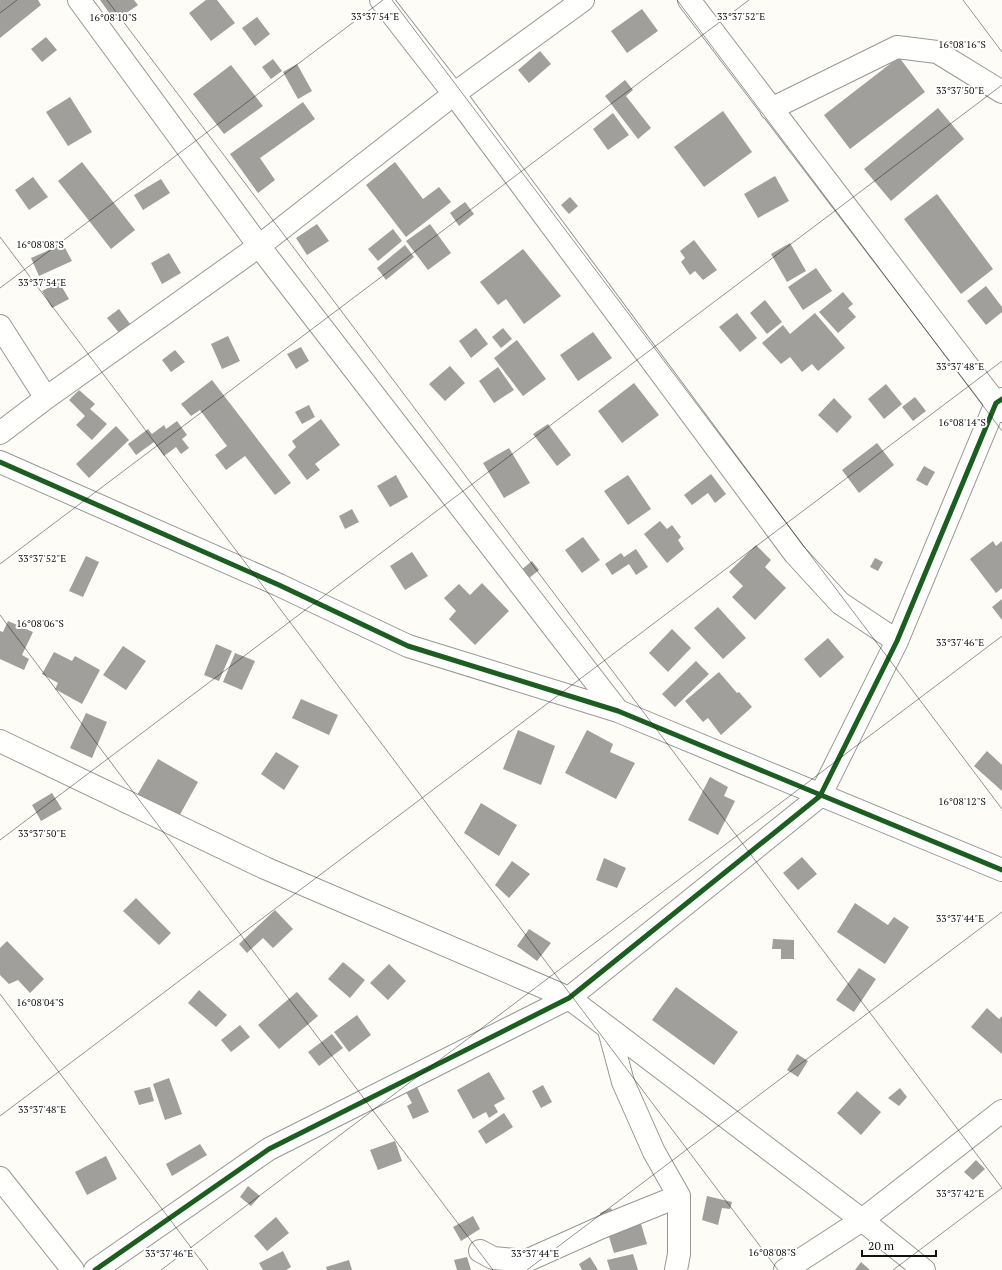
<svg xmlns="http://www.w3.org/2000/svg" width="1002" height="1270" font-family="'PT Serif',serif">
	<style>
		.building { fill: #a19f9c }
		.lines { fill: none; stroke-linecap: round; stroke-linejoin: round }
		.minor-casing { stroke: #979795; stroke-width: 24 }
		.minor { stroke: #fffffe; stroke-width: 22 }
		.cycleway-casing { stroke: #fff; stroke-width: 8 }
		.cycleway { stroke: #1b5e20; stroke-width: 5 }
		.ticks { fill: none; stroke: #111; stroke-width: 1; stroke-opacity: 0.45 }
		.ticks-label { font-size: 10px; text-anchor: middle; fill: #111; stroke: #fff; stroke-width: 4; stroke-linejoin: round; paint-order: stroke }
	</style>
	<rect width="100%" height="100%" fill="#fdfcf7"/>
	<!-- building -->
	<path class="building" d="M0 0H38L41 5 0 38Z
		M100 0H134L138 5 115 21Z
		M206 0H217L235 23 211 41 189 13Z
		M642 9 658 31 627 53 611 31Z
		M257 17 270 34 255 46 242 28Z
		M46 37 57 50 42 62 31 49Z
		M540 51 551 64 529 83 518 70Z
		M899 57 925 92 850 149 824 115Z
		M273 59 282 71 271 79 262 67Z
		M297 64 312 91 298 99 283 72Z
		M231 65 263 106 224 134 193 94Z
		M625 80 633 90 626 96 651 128 638 139 605 96Z
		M70 97 92 132 68 146 46 112Z
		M303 102 315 119 260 158 275 180 258 193 230 154Z
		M938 108 964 139 891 201 864 169Z
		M723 111 752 152 704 187 674 147Z
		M613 113 629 135 608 150 593 129Z
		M82 162 135 230 111 249 58 181Z
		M395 162 423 199 439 187 451 202 406 237 366 185Z
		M775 176 789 201 758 218 744 194Z
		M33 177 48 197 29 210 15 190Z
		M161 179 170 193 143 210 134 195Z
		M937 194 993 269 961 294 904 219Z
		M570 197 578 206 569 214 561 205Z
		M465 202 474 214 459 226 450 213Z
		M317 224 329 241 307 255 296 238Z
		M430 224 451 253 428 270 406 241Z
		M393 229 402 241 378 261 368 249Z
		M694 240 717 270 703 280 695 271 690 275 681 262 685 258 680 251Z
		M790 243 806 271 787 282 771 254Z
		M63 244 72 261 39 276 31 258Z
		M405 245 414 257 386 280 377 268Z
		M523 249 561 296 524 324 506 299 498 305 480 282Z
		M169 253 181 273 162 284 151 263Z
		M816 268 832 291 803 310 788 287Z
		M59 282 69 299 52 308 42 291Z
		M986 286 1002 307V312L986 325 967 301Z
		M843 292 853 304 848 308 856 317 838 333 819 312Z
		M765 300 782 322 767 334 750 313Z
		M119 309 131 325 120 334 107 318Z
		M737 313 757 338 740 352 719 327Z
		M815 313 845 348 818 371 812 364 802 372 790 357 781 364 762 343 783 325 790 334Z
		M476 328 488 344 471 358 459 341Z
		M503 328 512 339 501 348 492 337Z
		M593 332 612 358 578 381 560 355Z
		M228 336 240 361 222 369 211 344Z
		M517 340 546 379 523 396 494 358Z
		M301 347 309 361 296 369 287 354Z
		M175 350 185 362 171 372 162 360Z
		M450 366 465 383 445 401 429 384Z
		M498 367 514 390 494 403 479 381Z
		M212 380 291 483 275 495 245 456 226 470 215 455 227 446 200 410 191 416 181 404Z
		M634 383 659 415 622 443 598 411Z
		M886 384 902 404 884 419 868 399Z
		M79 390 95 404 90 409 107 424 92 440 76 425 85 416 69 400Z
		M915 397 926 411 913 421 902 407Z
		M834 398 852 417 837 433 818 415Z
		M309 405 315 417 302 424 295 412Z
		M321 419 340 445 315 464 320 470 307 480 288 455 296 447 292 441Z
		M177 421 187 435 182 439 189 448 181 454 176 447 164 456 154 442 136 455 128 444 148 429 152 434 164 425 166 429Z
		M548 424 571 455 557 466 533 434Z
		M116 426 129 440 89 478 76 464Z
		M877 443 894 465 859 493 842 470Z
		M509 448 530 483 504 498 483 463Z
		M924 466 935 472 927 486 916 480Z
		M711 474 726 494 715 503 708 493 692 505 684 495Z
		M396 475 408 497 390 507 377 486Z
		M628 475 651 509 628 525 604 491Z
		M352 509 359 522 345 529 339 516Z
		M660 521 667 529 672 525 681 537 678 540 684 549 667 563 644 534Z
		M583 537 600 560 582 573 565 550Z
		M993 541 996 546 1002 541V588L996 593 970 559Z
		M756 545 771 560 765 567 786 588 755 620 732 597 743 586 729 572Z
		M636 549 648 567 636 575 629 564 612 575 605 564 621 553 624 557Z
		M412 552 428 576 405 590 390 566Z
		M86 556 99 562 83 597 69 591Z
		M875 558 883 562 878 571 870 567Z
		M532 561 539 570 528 579 521 570Z
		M482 583 509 611 475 645 449 619 456 611 444 598 459 584 470 595Z
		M1002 599V620L992 607Z
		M718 607 746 638 723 659 694 628Z
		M8 621 33 632 22 655 29 659 24 670 0 659V631L3 632Z
		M672 629 691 648 668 672 649 653Z
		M828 638 844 657 820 678 804 659Z
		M216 644 232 651 219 681 204 675Z
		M123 646 146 661 126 690 103 675Z
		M54 652 72 661 75 656 100 670 82 704 55 689 58 683 42 674Z
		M235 653 255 661 242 690 223 682Z
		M696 661 709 674 675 707 662 694Z
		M719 672 737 693 739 692 752 707 721 735 708 718 703 722 685 701Z
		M301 699 338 715 329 735 292 718Z
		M86 713 107 722 92 758 70 748Z
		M518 730 555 746 541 785 503 769Z
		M587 730 613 744 610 752 635 763 616 799 565 773Z
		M987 751 1002 765V791L974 766Z
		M276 752 299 766 284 790 261 774Z
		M158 759 198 782 177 820 136 797Z
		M710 777 728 787 724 796 735 801 718 835 688 820Z
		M52 793 62 809 41 821 32 805Z
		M481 803 517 825 499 856 464 833Z
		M802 857 817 874 798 890 783 873Z
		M604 858 626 868 617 888 596 880Z
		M512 861 530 874 509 898 495 885Z
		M136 898 171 933 159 945 123 911Z
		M855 903 888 925 894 917 909 927 885 964 837 932Z
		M275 910 293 929 273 948 263 938 247 953 239 944Z
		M529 929 551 943 537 961 517 946Z
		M773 939 794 940V959H781V949H772Z
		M7 941 44 979 30 993 18 980 9 984 0 975V948Z
		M343 962 365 980 350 998 328 979Z
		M389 964 406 981 388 1000 370 983Z
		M859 968 876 979 854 1012 836 1000Z
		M676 987 738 1032 714 1065 652 1020Z
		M199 990 227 1015 216 1027 188 1003Z
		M297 992 318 1016 279 1049 258 1025Z
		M987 1008 999 1019 1002 1016V1054L971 1027Z
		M357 1015 371 1035 349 1052 334 1032Z
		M240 1025 250 1037 231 1052 221 1040Z
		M332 1034 343 1048 319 1066 308 1052Z
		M797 1054 808 1061 798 1077 787 1070Z
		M489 1072 505 1099 494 1105 498 1112 489 1118 486 1112 473 1119 457 1090Z
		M169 1078 182 1114 165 1120 153 1084Z
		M543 1085 552 1102 541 1108 532 1091Z
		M150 1087 154 1101 139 1105 134 1091Z
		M417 1087 429 1112 413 1119 407 1106 412 1103 406 1092Z
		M900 1088 907 1097 899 1106 888 1098Z
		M857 1091 881 1112 861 1135 837 1113Z
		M504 1113 513 1127 486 1144 478 1131Z
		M395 1141 402 1161 378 1170 370 1150Z
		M200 1144 207 1155 172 1176 166 1164Z
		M106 1156 117 1179 87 1195 75 1172Z
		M976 1160 985 1169 973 1180 964 1172Z
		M248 1186 260 1196 251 1206 240 1197Z
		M707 1196 732 1202 730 1209 722 1208 718 1225 702 1220Z
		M611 1208 616 1219 604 1224 600 1213Z
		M473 1216 480 1229 461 1241 453 1227Z
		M276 1217 289 1233 267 1251 254 1236Z
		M639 1217 647 1244 614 1253 606 1227Z
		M283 1251 291 1267 286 1270H263L259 1263Z
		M633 1254 638 1270H610L607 1260Z
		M467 1257 471 1270H457L454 1260Z
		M590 1257 598 1270H582L579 1264Z
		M349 1260 352 1270H327L326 1267Z
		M861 1262 870 1270H855Z"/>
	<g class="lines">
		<!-- minor casing -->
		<g class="minor-casing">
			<path id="minor" d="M79 0 259 246 618 711
				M381 0 454 94 795 554 840 603 897 641
				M689 0 1002 411
				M771 109 897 47 937 52 1002 92
				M0 326 46 398
				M0 433 46 398 259 246 454 94 583 0
				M0 462 279 585 408 646 618 711 1002 870
				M0 741 265 868 569 998 862 1220 924 1270
				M609 1030 623 1082 654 1152 679 1196V1254L676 1270
				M0 1178 73 1270
				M480 1251 493 1258 526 1261 602 1227 679 1196
				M95 1270 269 1149 569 998 820 796 897 641 996 403 1002 399
				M785 1270 862 1220 1002 1111"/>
		</g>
		<!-- minor -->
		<use href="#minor" class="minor"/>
		<!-- cycleway casing -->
		<g class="cycleway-casing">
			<path id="cycleway" d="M0 462 279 585 408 646 618 711 1002 870
				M95 1270 269 1149 569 998 820 796 897 641 996 403 1002 399"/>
		</g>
		<!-- cycleway -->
		<use href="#cycleway" class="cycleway"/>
	</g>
	<!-- ticks -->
	<path class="ticks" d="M107 0 1002 1188M392 0 1002 809M677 0 1002 431M963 0 1002 52M0 13 17 0M0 237 778 1270M0 288 383 0M0 564 749 0M0 615 493 1270M0 840 1002 85M0 994 208 1270M0 1116 1002 361M161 1270 1002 636M527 1270 1002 912M893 1270 1002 1188"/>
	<g class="ticks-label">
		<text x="375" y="20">33°37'54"E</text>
		<text x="741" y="20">33°37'52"E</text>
		<text x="113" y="21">16°08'10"S</text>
		<text x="962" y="48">16°08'16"S</text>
		<text x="960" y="94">33°37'50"E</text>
		<text x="40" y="248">16°08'08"S</text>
		<text x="42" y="286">33°37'54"E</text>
		<text x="960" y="370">33°37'48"E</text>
		<text x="962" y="426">16°08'14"S</text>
		<text x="42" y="562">33°37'52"E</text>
		<text x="40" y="627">16°08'06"S</text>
		<text x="960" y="646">33°37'46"E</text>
		<text x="962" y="805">16°08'12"S</text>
		<text x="42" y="837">33°37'50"E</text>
		<text x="960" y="922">33°37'44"E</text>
		<text x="40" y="1006">16°08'04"S</text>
		<text x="42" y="1113">33°37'48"E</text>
		<text x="960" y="1197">33°37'42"E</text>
		<text x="772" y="1256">16°08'08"S</text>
		<text x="169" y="1257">33°37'46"E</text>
		<text x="535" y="1257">33°37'44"E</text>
	</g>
	<!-- scale -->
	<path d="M862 1250v6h74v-6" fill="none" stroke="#111111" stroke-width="2"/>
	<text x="868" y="1250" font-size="12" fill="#111111" stroke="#ffffff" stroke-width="3" paint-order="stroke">20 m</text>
</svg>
